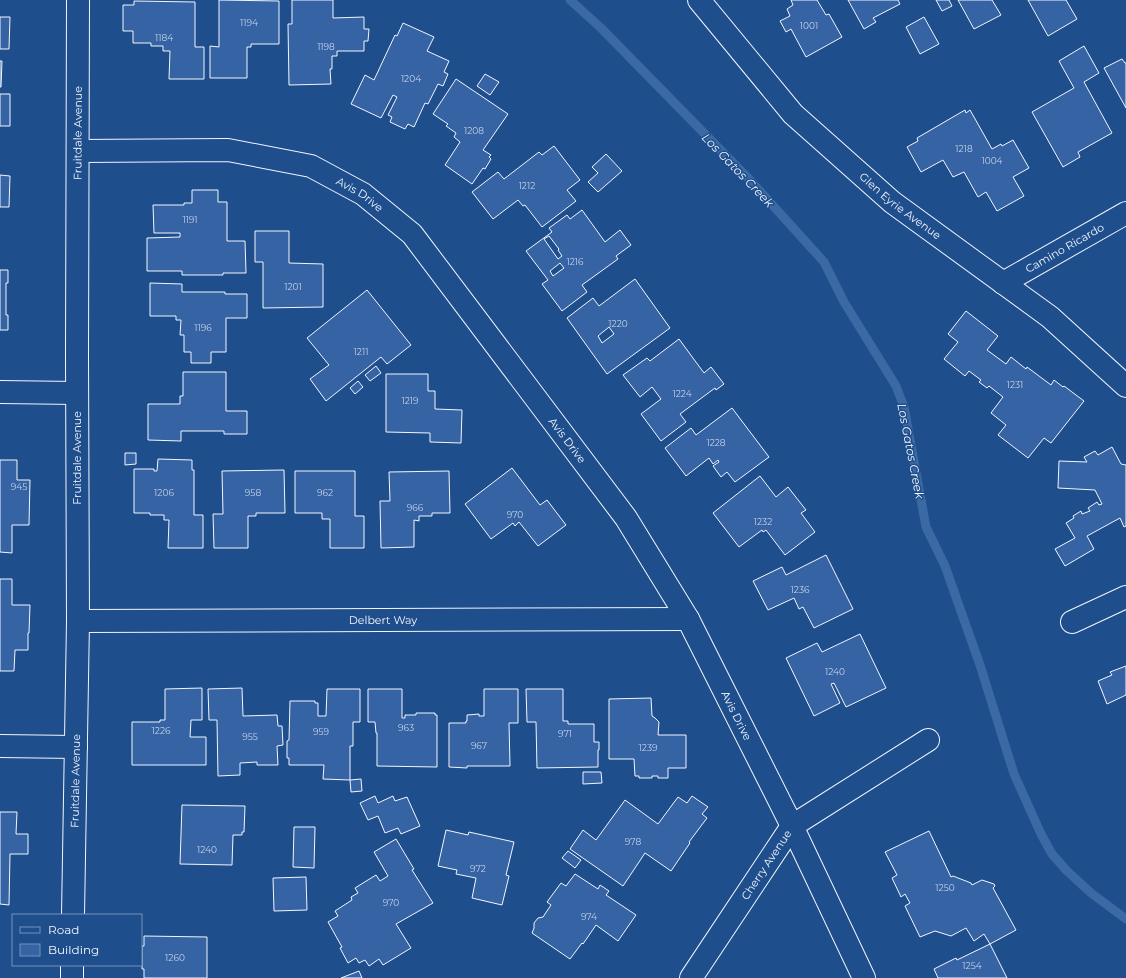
<svg xmlns="http://www.w3.org/2000/svg" width="1126" height="978" font-family="Montserrat,sans-serif">
	<style>
		.lines { fill: none; stroke-linecap: round; stroke-linejoin: round }
		.stream { stroke: #3b69a3; stroke-width: 9 }
		.building { fill: #3563a3; stroke: #f2f6ff; fill-rule: evenodd }
		.minor-casing { stroke: #f2f6ff; stroke-width: 24 }
		.minor { stroke: #1f4e8c; stroke-width: 22 }
		.labels { text-anchor: middle; dominant-baseline: central; stroke-width: 3; stroke-linejoin: round; paint-order: stroke }
		.number-label { font-size: 9px; fill: #c3d1e8 }
		.street-label { font-size: 11px; fill: #f2f6ff; stroke: #1f4e8c }
		.water-label { font-size: 12px; font-style: italic; fill: #f2f6ff; stroke: #1f4e8c }
	</style>
	<rect width="100%" height="100%" fill="#1f4e8c"/>
	<g class="lines">
		<!-- stream -->
		<path class="stream" d="M570 0 601 28 748 178 824 262 844 302 896 386 904 407 926 527 945 566 980 665 1014 774 1041 834 1052 854 1066 870 1091 893 1126 919"/>
	</g>
	<!-- building -->
	<path class="building" d="M219 0 279 1V44H251V47H247V78H210V46L219 47Z
		M292 0H333V18L364 17V29H369L368 41H364V51H337V56H332V69H330L331 84 289 85 288 24H292Z
		M791 0H817L826 15 829 14 842 37 806 57 791 29 786 32 780 21 790 16 787 9 793 5Z
		M848 0H898L900 4 873 18 876 22 864 29Z
		M936 0H949L952 6 942 11Z
		M958 0H992L1001 15 974 29Z
		M1028 0H1066L1077 19 1048 36Z
		M134 1 195 2V47H204V79H169L170 51H163V46H151V43H133V31H123V5H134Z
		M0 17H10L9 49H0Z
		M924 17 939 44 920 54 906 27Z
		M403 23 434 37 427 51 449 61 444 72 448 74 443 86 438 84 428 104 425 103 414 127 408 124 405 129 390 122 392 117 388 115 397 97 393 95 381 118 351 104 365 75 374 80 395 35 397 36Z
		M1084 46 1099 73 1084 82 1112 133 1078 152 1080 157 1063 167 1032 112 1074 88 1059 61Z
		M1122 59 1125 63H1126V108L1104 68Z
		M0 61H2L1 87H0Z
		M485 74 499 82 490 95 477 86Z
		M456 79 508 114 483 150 491 155 489 157 491 159 485 169 483 168 472 184 445 165 460 142 454 137 456 133 446 126 448 124 433 114Z
		M0 94H10V126H0Z
		M965 110 966 113 970 110 992 149 1001 144 1002 146 1013 140 1029 168 1013 177 1024 196 997 211 986 192 978 197 964 172 953 177 943 160 921 172 907 147 918 141 917 138Z
		M554 146 580 180 567 190 576 201 542 227 525 205 523 206 518 200 493 219 472 192 498 172 504 179 539 152 542 155Z
		M606 154 622 171 598 192 588 182 598 173 592 167Z
		M0 175 10 176 9 207H0Z
		M192 190H218V202H227V241H245L246 273H223V275H182V271H147V238L180 237V233H154L153 205H184V203H192Z
		M582 210 605 242 620 230 631 245 616 256 618 259 582 285 587 292 562 311 542 284 548 280 526 251 552 232 549 228 567 215 570 219ZM549 236 559 249 558 250 562 256 558 259 544 239ZM560 263 564 268 553 276 550 271Z
		M255 231H289V263L323 264V307L263 308V262H255Z
		M0 270H8V283H6V315H8V330H0Z
		M635 279 670 328 607 374 567 318 593 298 599 306ZM609 327 614 334 602 343 598 336Z
		M150 283 182 284V292H225V294H247V318H226V352H211V363H191V352H184V335H180L181 320H176V316H150Z
		M367 290 411 345 387 364 381 357 326 401 310 379 329 365 307 338Z
		M966 311 998 336 987 350 1006 364 1011 357 1026 369 1027 367 1051 385 1054 380 1063 387 1064 386 1084 401 1051 443 1044 438 1028 458 998 435 1006 425 991 413 1003 397 989 386 987 388 979 382 981 380 969 371 965 376 944 359 958 342 948 334Z
		M679 339 704 373 711 367 724 384 716 390 715 388 680 414 686 422 661 441 641 414 661 399 652 387 640 397 623 375 647 358 650 361Z
		M376 366 381 373 370 381 365 375Z
		M183 372H226V411H247V434H224V431H181V441L148 440V404H180V396H183Z
		M386 374H428V391H435V409L462 410 461 443 430 442V433L386 432Z
		M358 381 363 387 355 394 350 388Z
		M732 408 769 457 735 482 727 472 721 477 713 466 719 462 718 460 713 464 709 458 686 476 665 448 691 428 696 435Z
		M1112 447 1121 464 1126 465V526L1124 527 1120 518 1087 536 1094 549 1065 566 1055 549 1075 538 1066 523 1074 518 1073 516 1081 511 1082 514 1090 511 1088 508 1097 502 1099 505 1102 504 1095 490 1058 488 1059 461 1087 462 1084 457 1095 451 1098 455Z
		M125 453H136V464L125 465Z
		M158 459 192 460V470H194V515H203V548H168L169 520H164V515H150V513H134V469H154V471H157Z
		M0 460H17V480H30L29 525H12V553L0 552Z
		M512 468 540 505 547 500 566 525 538 546 519 522 515 526 513 523 491 539 465 504Z
		M284 470 285 513H256V516H248V548H214L213 514H223L222 471Z
		M295 471H355V516H364V548H330V519H322V513H295Z
		M449 471 450 513H432V516H419V521L414 520V547L381 548 380 501H390L389 472Z
		M760 476 776 497 788 487 806 510 801 513 815 532 785 555 766 530 763 532 762 530 739 547 713 513Z
		M826 555 853 609 814 628 803 607 799 609 794 598 768 610 753 581 782 567 786 575Z
		M0 579H12V605H30L29 633H28V650H15L14 671H0Z
		M860 634 886 688 846 707 834 683 831 684 840 703 814 716 786 658 817 643 822 652Z
		M1126 666V695L1107 704 1098 681 1112 675 1110 672Z
		M202 688V720H191L190 737H206V765H132V722H160V720H165V689Z
		M242 688 243 716 277 715 278 726H282L283 745 277 746 278 765H257V762L240 763V775L218 776 217 720H209L208 689Z
		M327 689H360V722H353V746H350V780L323 779 324 765H289V758H287V741L289 740 290 701H315V703H318V716H326Z
		M368 689H402V718H405V715H416V713H435V715H437V767L377 766V733H376L375 722H368Z
		M484 689H518V723H509L510 766H467V768L449 767V723H466V721H467V715L479 714V716H484Z
		M526 689H563V721H568V724H594V742H599V750H598V767L537 768 536 722H527Z
		M651 698 652 716 655 718 659 722 658 735H686V768H668V778H658V776H652V778H639V776H635L634 759H609V699Z
		M583 772H601L602 783 583 784Z
		M361 779 362 791 351 792 350 780Z
		M375 796 378 803 393 796 395 801 407 797 420 826 401 834 398 828 385 833 378 816 368 820 360 803Z
		M692 796 708 807 702 814 707 818 689 842 690 843 671 871 645 853 623 886 570 849 583 830 596 840 625 800 658 824 678 797 687 803Z
		M182 805 245 806 244 832H242V835H233L232 865 180 864Z
		M0 812H17L16 834H28V854H10L9 905 0 904Z
		M294 827H315L314 868 293 867Z
		M446 830 468 835 469 832 514 842 506 875 509 876 502 905 472 898 476 878 456 874 457 870 438 866Z
		M929 831 951 877 953 876 971 883 972 885 982 880 994 884 995 886 993 888 1016 930 990 944 984 934 974 941 966 928 951 936 935 931 920 937 905 906 910 903 905 894 901 897 892 878 897 875 885 852Z
		M396 839 414 869 412 870 433 903 396 924 411 948 383 965 379 959 369 966 365 960 359 963 356 958 348 963 340 948 342 947 328 922 338 916 335 911 352 900 351 897 358 893 355 888 376 875 380 881 388 876 374 852Z
		M568 851 581 860 575 868 562 858Z
		M575 874 598 889 600 885 609 891 606 895 636 915 618 941 596 925 583 944 582 943 570 959 532 933 534 928V923L538 918 543 917 551 905 547 902 561 883 566 886Z
		M306 877 307 910 274 911 273 878Z
		M144 936 207 937V978H144V969H142V946H144Z
		M990 944 1007 978H938L934 969 956 958 957 960Z
		M359 971 362 978H341Z"/>
	<g class="lines">
		<!-- minor casing -->
		<g class="minor-casing">
			<g id="minor">
				<path id="s1" d="M699 0 793 114 892 202 1050 317 1126 386"/>
				<path id="s2" d="M78 151 228 150 311 166 363 194 412 234 626 518 688 619 792 826 864 978"/>
				<path id="s3" d="M1003 283 1126 213"/>
				<path d="M0 392 77 393"/>
				<path id="s4" d="M78 621 688 619"/>
				<path d="M1072 622 1126 597"/>
				<path d="M0 746 76 747"/>
				<path id="s5" d="M73 915 78 621 77 357 78 0"/>
				<path d="M72 965V978"/>
				<path id="s6" d="M691 978 792 826 928 740"/>
			</g>
		</g>
		<!-- minor -->
		<use href="#minor" class="minor"/>
	</g>
	<g class="labels">
		<!-- number labels -->
		<g class="number-label">
			<text x="249" y="22">1194</text>
			<text x="809" y="25">1001</text>
			<text x="164" y="37">1184</text>
			<text x="326" y="46">1198</text>
			<text x="411" y="78">1204</text>
			<text x="474" y="130">1208</text>
			<text x="964" y="148">1218</text>
			<text x="992" y="160">1004</text>
			<text x="527" y="185">1212</text>
			<text x="190" y="219">1191</text>
			<text x="575" y="261">1216</text>
			<text x="293" y="286">1201</text>
			<text x="618" y="323">1220</text>
			<text x="203" y="327">1196</text>
			<text x="361" y="351">1211</text>
			<text x="1015" y="384">1231</text>
			<text x="682" y="393">1224</text>
			<text x="410" y="400">1219</text>
			<text x="716" y="442">1228</text>
			<text x="19" y="486">945</text>
			<text x="164" y="492">1206</text>
			<text x="253" y="492">958</text>
			<text x="325" y="492">962</text>
			<text x="415" y="507">966</text>
			<text x="515" y="514">970</text>
			<text x="763" y="521">1232</text>
			<text x="800" y="589">1236</text>
			<text x="835" y="671">1240</text>
			<text x="406" y="727">963</text>
			<text x="161" y="730">1226</text>
			<text x="321" y="731">959</text>
			<text x="565" y="733">971</text>
			<text x="250" y="736">955</text>
			<text x="479" y="745">967</text>
			<text x="648" y="747">1239</text>
			<text x="633" y="841">978</text>
			<text x="207" y="849">1240</text>
			<text x="478" y="868">972</text>
			<text x="945" y="887">1250</text>
			<text x="391" y="902">970</text>
			<text x="589" y="916">974</text>
			<text x="175" y="957">1260</text>
			<text x="972" y="965">1254</text>
		</g>
		<!-- street labels -->
		<g class="street-label">
			<text stroke="none"><textPath href="#s5" startOffset="782">Fruitdale Avenue</textPath></text>
			<text stroke="none"><textPath href="#s2" startOffset="291">Avis Drive</textPath></text>
			<text stroke="none"><textPath href="#s1" startOffset="289">Glen Eyrie Avenue</textPath></text>
			<text stroke="none"><textPath href="#s3" startOffset="71">Camino Ricardo</textPath></text>
			<text stroke="none"><textPath href="#s2" startOffset="615">Avis Drive</textPath></text>
			<text transform="translate(77 458) rotate(-90)">Fruitdale Avenue</text>
			<text stroke="none"><textPath href="#s4" startOffset="305">Delbert Way</textPath></text>
			<text stroke="none"><textPath href="#s2" startOffset="939">Avis Drive</textPath></text>
			<text stroke="none"><textPath href="#s5" startOffset="134">Fruitdale Avenue</textPath></text>
			<text stroke="none"><textPath href="#s6" startOffset="136">Cherry Avenue</textPath></text>
		</g>
		<!-- water labels -->
		<g class="water-label">
			<text transform="translate(738 170) rotate(46)">Los Gatos Creek</text>
			<text transform="translate(911 451) rotate(79)">Los Gatos Creek</text>
		</g>
	</g>
	<!-- legend -->
	<rect x="12" y="914" width="130" height="52" fill="#1f4e8c" stroke="#7391ba"/>
	<rect x="20" y="927" width="20" height="6" fill="#1f4e8c" stroke="#7391ba"/>
	<text x="48" y="934" font-size="12" fill="#f2f6ff">Road</text>
	<rect x="20" y="944" width="20" height="12" fill="#3563a3" stroke="#7391ba"/>
	<text x="48" y="954" font-size="12" fill="#f2f6ff">Building</text>
</svg>
